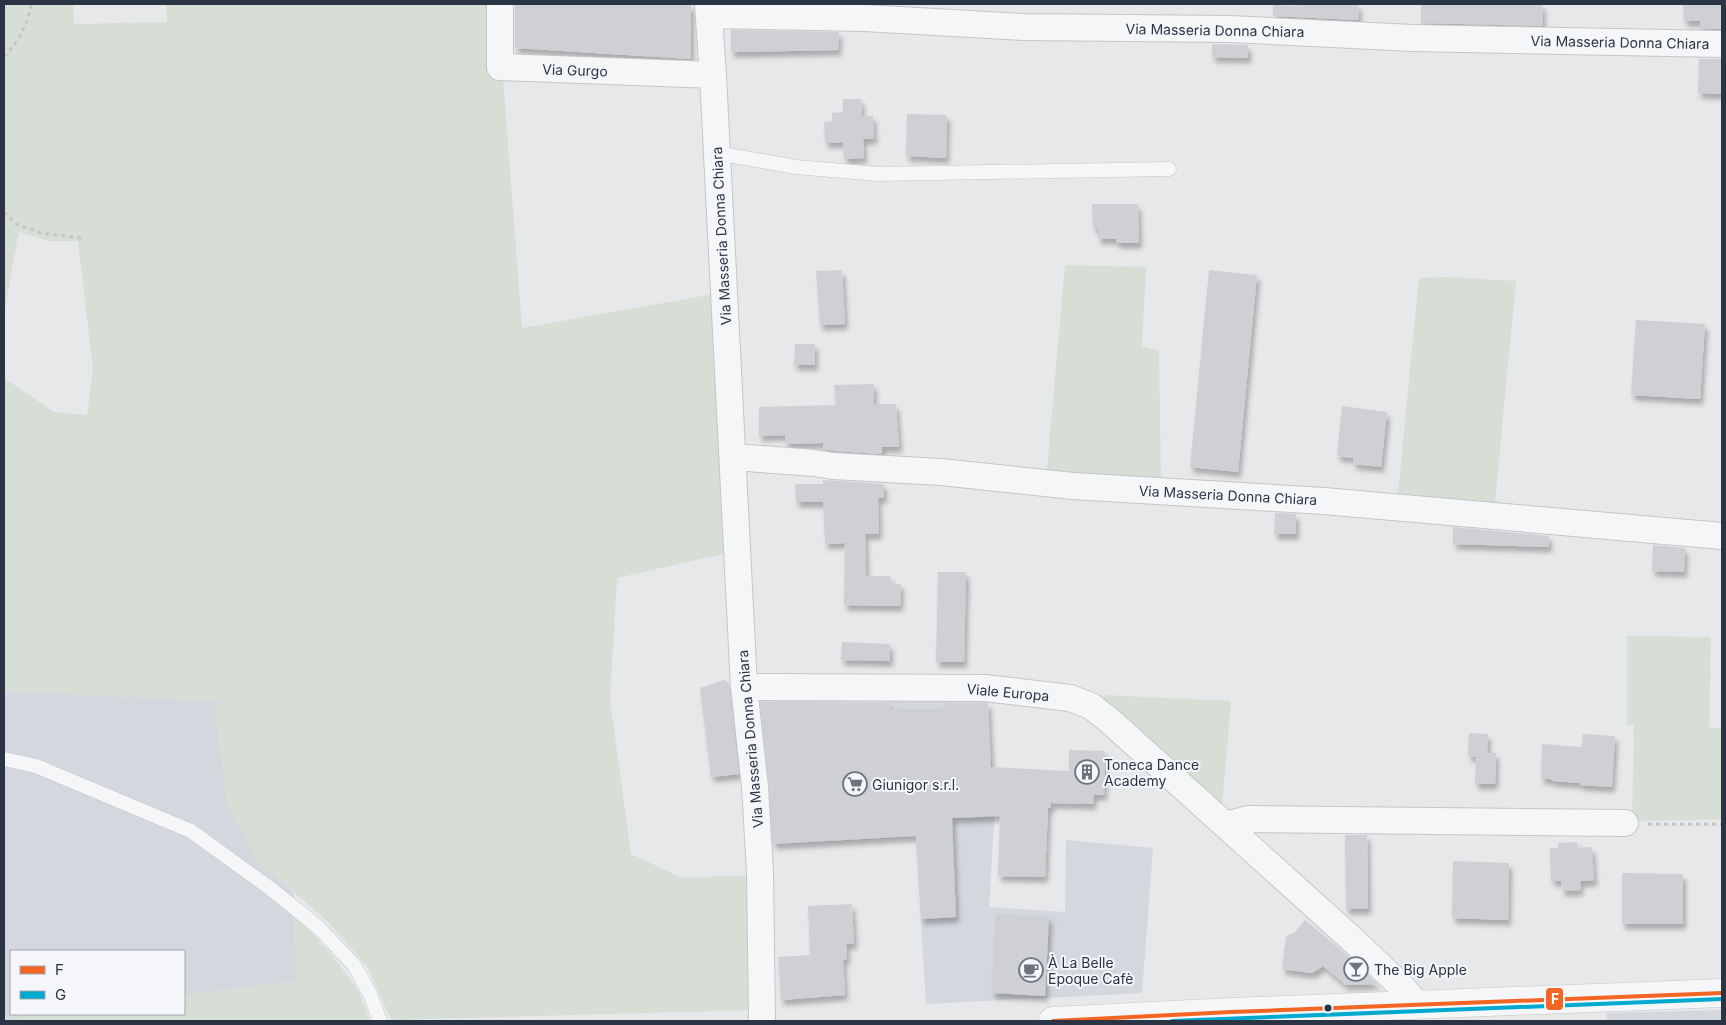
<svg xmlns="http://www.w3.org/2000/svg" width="1726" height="1025" font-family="Inter,sans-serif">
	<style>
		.built { fill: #d4d7dd }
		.green { fill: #d6ded6 }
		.building { fill: #ced0d3; filter: url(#shadow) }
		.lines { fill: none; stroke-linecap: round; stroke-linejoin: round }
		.service-casing { stroke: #c4c6c8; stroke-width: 15 }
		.minor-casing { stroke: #c4c6c8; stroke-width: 28 }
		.tertiary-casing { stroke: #c4c6c8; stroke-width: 29 }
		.path { stroke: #c5c6ca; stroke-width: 3; stroke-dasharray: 4 4; stroke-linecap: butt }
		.service { stroke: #f5f6f7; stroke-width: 14 }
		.minor { stroke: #f5f6f7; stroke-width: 26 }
		.tertiary { stroke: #f5f6f7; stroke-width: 28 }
		.bus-1-casing { stroke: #f4f6f9; stroke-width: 8 }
		.bus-2-casing { stroke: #f4f6f9; stroke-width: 8 }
		.bus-1 { stroke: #f26522; stroke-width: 4 }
		.bus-2 { stroke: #00a9ce; stroke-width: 4 }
		.bus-dot { fill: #2b3445; stroke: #f4f6f9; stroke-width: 2 }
		.labels { text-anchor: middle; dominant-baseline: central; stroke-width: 4; stroke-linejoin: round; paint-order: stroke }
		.street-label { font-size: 14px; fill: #2b3445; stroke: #f4f6f9 }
		.poi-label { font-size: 14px; fill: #2b3445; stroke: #f4f6f9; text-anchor: start }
		.line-badge { stroke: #f4f6f9; stroke-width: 2 }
		.badge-label { font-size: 14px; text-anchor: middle; font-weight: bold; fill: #fff }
	</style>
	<defs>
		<filter id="shadow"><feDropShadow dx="3" dy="5.5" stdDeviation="2.5" flood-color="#0004"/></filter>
	</defs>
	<rect width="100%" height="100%" fill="#e6e8ea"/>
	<!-- built -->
	<path class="built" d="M4 691 219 701 258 861 294 893 297 981 184 995V951H11V1014H42L4 1019Z
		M752 695 987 698 995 806 989 907 1065 912 1066 840 1153 848 1142 993 926 1004 916 837 764 845Z
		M1722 1010V1021H1607V1013Z"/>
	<!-- green -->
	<path class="green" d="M4 4H73L74 24 167 22 166 4H493L503 78 522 328 720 293 732 552 617 578 610 699 631 854 682 878 753 875 756 1010 391 1020 367 966 327 921 258 861 227 804 215 714 219 701 4 691V378L54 412 87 415 93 369 78 241H48L19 232 4 312Z
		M1065 265 1146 267 1142 346 1159 351 1161 486 1046 480Z
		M1446 277 1516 281 1494 512 1397 504 1419 278Z
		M1627 636 1711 637 1709 727 1722 729V820L1632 821 1634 725H1627Z
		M1104 695 1231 701 1222 807 1101 709Z
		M295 915 332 955 358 990 370 1021H4V1019L42 1014H184V995L297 981Z"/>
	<!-- building -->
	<path class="building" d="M515 4H691V59L515 48Z
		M1297 4H1358L1359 20 1273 16V5L1298 6Z
		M1421 4H1542L1543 26 1421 23Z
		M1683 4H1722V29H1700V21H1684Z
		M731 30 839 32 838 50 731 52Z
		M1212 44 1248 45V58L1212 57Z
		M1699 59H1722V94L1698 93Z
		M843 99H861L862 116H873L874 139H863L864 158 844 159 843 142 825 143 824 122 832 121V113L843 112Z
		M907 114 947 115 946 158 906 156Z
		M1092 204H1138L1139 243H1117L1116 239H1098V228H1093Z
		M842 270 845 324 820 325 816 271Z
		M1209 270 1257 275 1238 472 1190 467Z
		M1636 320 1705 324 1700 399 1631 395Z
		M795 344H815V365H794Z
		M874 384V404H896L899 447H882V454L835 451 823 449V443L785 444V435L759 436V407L836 405 834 385Z
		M1342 406 1387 412 1381 467 1353 464V458L1337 456Z
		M823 480 884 484V498H878L879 534H865L866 576H890V583L901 584 900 606 844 605 845 543 825 544 823 502H796L795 484H823Z
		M1275 513 1296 514V534H1274Z
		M1453 527 1549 536V547L1453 544Z
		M1653 545 1685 548 1684 572 1652 571Z
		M938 572H966L964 662H936Z
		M842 642 890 644V661L841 660Z
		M724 680 729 683 739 774 711 777 700 688Z
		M761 702 890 703 889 709H945V703H988L991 767 1069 771V750L1105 751 1104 795H1094L1093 804 1051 803V808H1048L1045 877 998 876 1000 816 952 818 956 917 921 919 916 836 773 844 770 785Z
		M1469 733 1488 734 1487 753H1496L1495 784H1475L1476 757 1468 756Z
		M1583 734 1615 736 1612 787 1580 785V783L1553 781 1550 779H1541L1542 744 1582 747Z
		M1345 835H1367L1368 909H1346Z
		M1577 842V848L1592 847 1594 881H1580L1581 890 1562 891 1561 881H1551L1550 848H1558V843Z
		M1453 861 1509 863 1508 920 1452 918Z
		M1622 873 1683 874V924H1622Z
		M852 904 854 944H846L847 959 843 960 845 995 781 1000 778 957 810 955 808 906Z
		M996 914 1049 917 1045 996 992 993Z
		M1305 920 1347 955 1377 984 1346 985 1323 966 1312 973 1282 969 1286 936 1295 932Z"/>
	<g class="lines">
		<!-- service casing -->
		<g class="service-casing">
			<path id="service" d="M717 153 796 167 878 174 1169 169
				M4 759 36 766 191 831 271 889 318 927 354 965 370 994 380 1021"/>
		</g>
		<!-- minor casing -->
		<g class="minor-casing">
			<path id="minor" d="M500 4V67L713 75
				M708 4 713 75 744 687 755 787 760 872 762 1021
				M709 15 865 18 1023 27 1230 29 1413 38 1722 44
				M733 457 814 463 833 466 941 472 1073 486 1324 501 1722 536
				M744 687 985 688 1070 698 1091 706 1110 721 1355 942 1401 986 1418 1005
				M1226 825 1248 819 1625 823"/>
		</g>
		<!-- tertiary casing -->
		<g class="tertiary-casing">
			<path id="tertiary" d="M1053 1021 1231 1012 1722 993"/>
		</g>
		<!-- path -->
		<path class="path" d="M4 57C18 41 28 26 31 4
			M4 212 16 224 41 233 82 238
			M1648 824H1722"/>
		<!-- service -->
		<use href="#service" class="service"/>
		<!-- minor -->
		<use href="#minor" class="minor"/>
		<!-- tertiary -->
		<use href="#tertiary" class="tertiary"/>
		<!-- bus-1 casing -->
		<g class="bus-1-casing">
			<path id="bus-1" d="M1053 1021 1231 1012 1722 993"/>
		</g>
		<!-- bus-2 casing -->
		<g class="bus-2-casing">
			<path id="bus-2" d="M1172 1021 1722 999"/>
		</g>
		<!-- bus-1 -->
		<use href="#bus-1" class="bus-1"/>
		<!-- bus-2 -->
		<use href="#bus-2" class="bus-2"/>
	</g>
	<!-- icons -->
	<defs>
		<g id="building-ring" transform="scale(1.25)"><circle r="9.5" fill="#f4f6f9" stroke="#6c737f" stroke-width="1.5"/><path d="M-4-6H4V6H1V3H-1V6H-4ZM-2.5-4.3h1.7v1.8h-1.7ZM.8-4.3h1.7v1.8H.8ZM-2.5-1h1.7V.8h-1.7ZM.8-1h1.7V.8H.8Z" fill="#6c737f"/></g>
		<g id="supermarket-ring" transform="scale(1.25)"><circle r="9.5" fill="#f4f6f9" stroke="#6c737f" stroke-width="1.5"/><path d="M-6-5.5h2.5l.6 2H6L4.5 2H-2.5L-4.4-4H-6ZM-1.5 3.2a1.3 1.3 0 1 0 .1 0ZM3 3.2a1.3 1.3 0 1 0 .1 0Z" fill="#6c737f"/></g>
		<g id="bar-ring" transform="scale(1.25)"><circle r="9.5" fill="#f4f6f9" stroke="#6c737f" stroke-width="1.5"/><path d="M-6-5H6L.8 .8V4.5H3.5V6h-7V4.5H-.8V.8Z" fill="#6c737f"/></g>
		<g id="cafe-ring" transform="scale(1.25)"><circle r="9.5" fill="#f4f6f9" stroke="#6c737f" stroke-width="1.5"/><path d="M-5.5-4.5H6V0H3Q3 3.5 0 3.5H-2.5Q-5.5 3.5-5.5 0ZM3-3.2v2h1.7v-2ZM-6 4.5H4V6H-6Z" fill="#6c737f"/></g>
	</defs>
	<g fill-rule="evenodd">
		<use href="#building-ring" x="1087" y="772"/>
		<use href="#supermarket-ring" x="855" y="784"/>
		<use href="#bar-ring" x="1356" y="969"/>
		<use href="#cafe-ring" x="1031" y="970"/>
	</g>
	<!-- markers -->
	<circle class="bus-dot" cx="1328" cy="1008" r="4.5"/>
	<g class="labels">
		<!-- street labels -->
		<g class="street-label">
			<text transform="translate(1215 30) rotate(1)">Via Masseria Donna Chiara</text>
			<text transform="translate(1620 42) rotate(1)">Via Masseria Donna Chiara</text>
			<text transform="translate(575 70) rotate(2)">Via Gurgo</text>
			<text transform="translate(721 236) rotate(-93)">Via Masseria Donna Chiara</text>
			<text transform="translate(1228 495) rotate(3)">Via Masseria Donna Chiara</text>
			<text transform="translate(1008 692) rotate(5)">Viale Europa</text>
			<text transform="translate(750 739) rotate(-95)">Via Masseria Donna Chiara</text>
		</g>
		<!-- poi labels -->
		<g class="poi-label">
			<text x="1104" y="764">Toneca Dance<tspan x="1104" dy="16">Academy</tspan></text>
			<text x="872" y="784">Giunigor s.r.l.</text>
			<text x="1048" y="962">À La Belle<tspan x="1048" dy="16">Epoque Cafè</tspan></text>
			<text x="1374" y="969">The Big Apple</text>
		</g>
	</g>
	<rect class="line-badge" x="1545" y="987" width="19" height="24" rx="5" fill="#f26522"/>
	<g class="badge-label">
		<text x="1555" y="1004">F</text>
	</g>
	<!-- border -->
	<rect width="1726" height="1025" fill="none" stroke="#2b3445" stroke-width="10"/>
	<!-- legend -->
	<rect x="10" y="950" width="175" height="65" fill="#f4f6f9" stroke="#a4a8b1"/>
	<rect x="20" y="966" width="25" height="8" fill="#f26522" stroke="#a4a8b1"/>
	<text x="55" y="975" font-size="15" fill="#2b3445">F</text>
	<rect x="20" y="991" width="25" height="8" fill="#00a9ce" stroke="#a4a8b1"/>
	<text x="55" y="1000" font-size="15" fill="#2b3445">G</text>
</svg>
